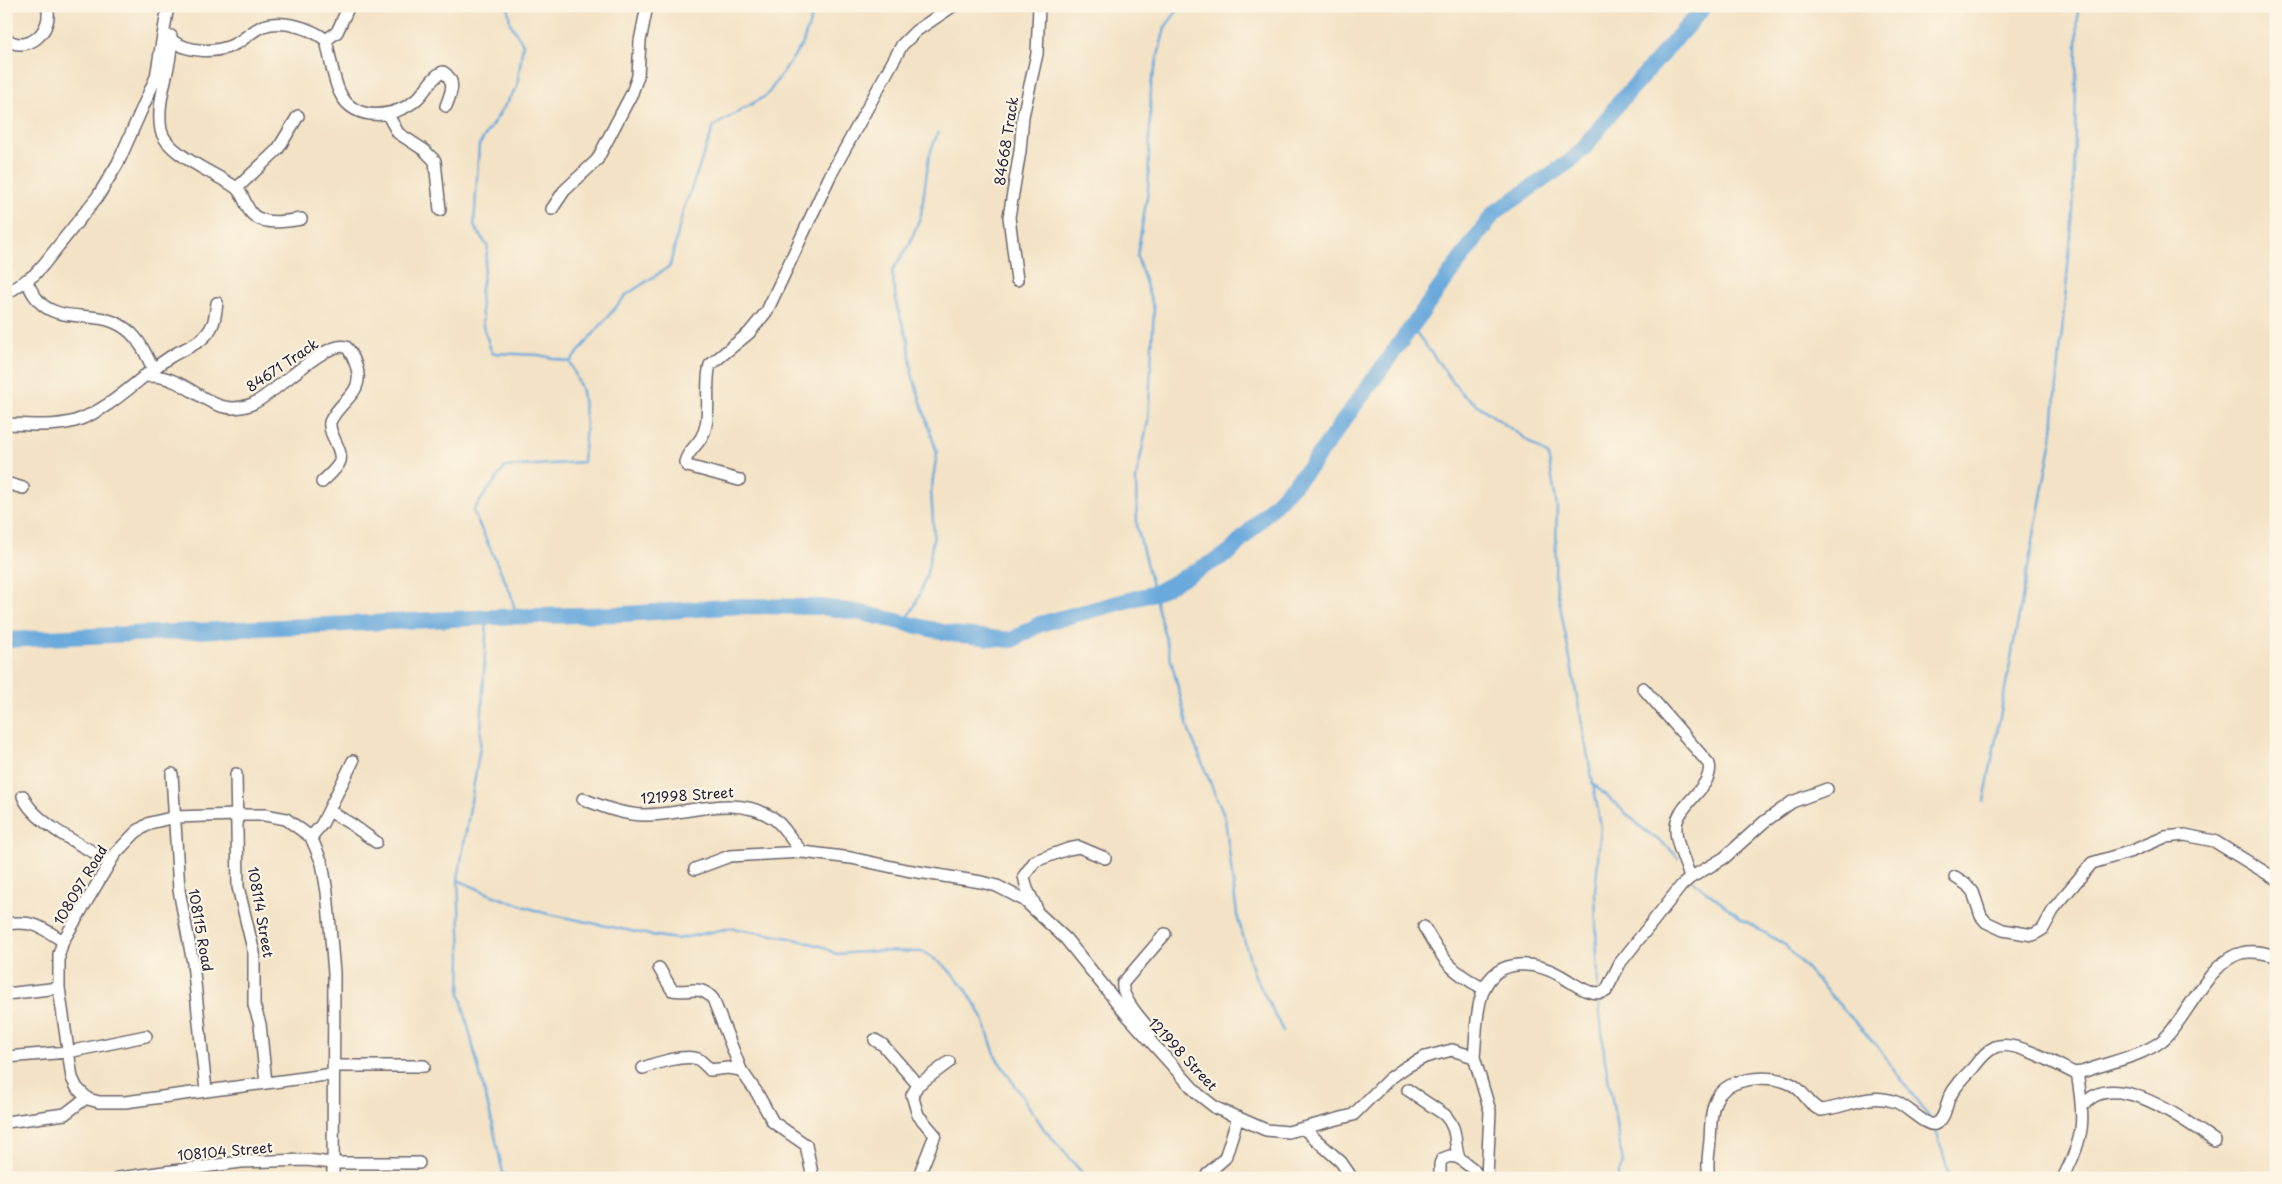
<svg xmlns="http://www.w3.org/2000/svg" width="2282" height="1184" font-family="'Playpen Sans',sans-serif">
	<style>
		.lines { fill: none; stroke-linecap: round; stroke-linejoin: round }
		.stream { stroke: #69a9dc; stroke-width: 2.5 }
		.river { stroke: #69a9dc; stroke-width: 16 }
		.minor-casing { stroke: #6b656b; stroke-width: 14 }
		.minor { stroke: #fff; stroke-width: 11 }
		.labels { text-anchor: middle; dominant-baseline: central; stroke-width: 4.5; stroke-linejoin: round; paint-order: stroke }
		.street-label { font-size: 14px; fill: #22223b; stroke: #fcf5e5 }
	</style>
	<rect width="100%" height="100%" fill="#fcf5e5"/>
	<filter id="ink" filterUnits="userSpaceOnUse"><feTurbulence type="fractalNoise" baseFrequency=".02" numOctaves="2"/><feDisplacementMap in="SourceGraphic" scale="10" xChannelSelector="R" yChannelSelector="G"/><feConvolveMatrix kernelMatrix="1 2 1 2 8 2 1 2 1" color-interpolation-filters="sRGB"/></filter>
	<filter id="wash" filterUnits="userSpaceOnUse"><feTurbulence type="fractalNoise" baseFrequency=".0096" numOctaves="4" result="noise"/><feDisplacementMap in="SourceGraphic" scale="20" xChannelSelector="R" yChannelSelector="G"/><feGaussianBlur stdDeviation="1.12" result="paint"/><feColorMatrix in="noise" values="0 0 0 0 0 0 0 0 0 0 0 0 0 0 0 0 0 1.4 0 .05"/><feComposite in="paint" operator="in"/></filter>
	<g filter="url(#wash)">
		<rect width="100%" height="100%" fill="#f3e2c5"/>
		<g class="lines">
			<!-- stream -->
			<path class="stream" d="M508 6 510 23 523 44 517 87 479 145 474 226 488 247 480 294 483 326 492 353 539 355 570 362 582 391 586 424 583 462 505 467 473 511 511 594 516 616
				M1181 6 1165 27 1151 85 1148 191 1137 256 1154 309 1148 421 1136 479 1137 527 1189 731 1225 818 1237 915 1254 974 1283 1031
				M1412 327 1462 394 1548 455 1557 507 1555 578 1601 827 1595 891 1598 989
				M570 362 626 295 670 266 683 211 714 126 767 95 802 45 816 6
				M487 617 480 747 458 880 461 956 460 994 492 1122 504 1178
				M905 623 916 603 927 574 934 535 931 492 937 453 912 374 908 340 897 307 892 271 909 245 921 215 929 156 938 132
				M1592 783 1647 832 1668 847 1678 858
				M1984 802 2052 439 2073 213 2078 6
				M458 880 494 896 544 913 650 935 677 939 731 928 790 938 821 946 836 954 878 951 924 952 945 966 966 989 982 1016 996 1057 1044 1129 1087 1178
				M1693 881 1742 919 1785 945 1876 1045 1931 1120
				M1598 995 1605 1060 1623 1163 1617 1178
				M1935 1126 1950 1178"/>
			<!-- river -->
			<path class="river" d="M6 640 495 617 625 614 740 606 822 607 862 613 952 634 1012 640 1040 624 1155 593 1229 553 1310 467 1494 213 1569 162 1584 148 1618 104 1705 6"/>
		</g>
	</g>
	<g filter="url(#ink)">
		<g class="lines">
			<!-- minor casing -->
			<g class="minor-casing">
				<path id="minor" d="M171 36C173 67 155 98 161 130 166 154 215 173 235 187 246 195 245 211 256 217 269 225 287 221 301 219
					M6 39C28 55 54 30 47 6
					M171 40C189 53 217 54 237 43 246 38 253 30 263 26 282 19 311 28 326 40 330 56 333 79 340 93 354 123 396 118 417 99 426 91 432 76 443 72 457 81 451 93 446 106
					M326 40 337 32 349 6
					M388 115 398 133 424 150 435 161 440 210
					M237 188 278 149 298 116
					M552 209 564 191 597 160 632 93 638 76 640 41 647 6
					M26 280C31 290 35 299 44 306 69 324 103 307 131 333 141 343 147 356 153 369
					M1017 280 1009 217 1020 151 1023 116 1037 54 1039 6
					M6 294 34 275 44 264 98 196 118 163 156 77 168 6
					M144 376C154 376 162 376 171 380 201 391 217 418 252 404 274 395 325 340 346 347 352 352 353 358 356 365 366 394 340 399 330 422 328 435 343 448 340 461 338 468 328 476 322 482
					M6 424C29 425 53 427 75 421 112 409 139 377 170 357 182 349 196 346 206 335 215 325 215 316 217 303
					M739 480 688 466 685 462C688 449 703 443 706 425 710 407 705 381 710 365L749 333 767 311 830 176 902 45 916 31 953 6
					M6 483 23 488
					M1643 688 1709 764C1714 785 1683 801 1677 821 1672 839 1686 861 1690 878
					M172 774 179 890 193 963 206 1091
					M236 774 238 887 254 953V1005L260 1024 266 1083
					M23 796C32 822 86 848 110 861
					M583 799C603 807 624 815 645 815 688 815 733 793 773 818 786 827 791 842 803 852L851 858 906 870 981 882 997 886 1024 900 1066 939 1127 1015 1198 1094 1216 1108 1266 1130 1288 1132 1353 1115 1389 1079 1406 1067 1425 1057 1452 1050 1474 1057 1490 1111 1487 1178
					M329 811 351 824 376 842
					M311 837 322 824 353 761
					M695 869 730 856 803 852
					M1955 877 1966 884 1973 892 1981 916 1986 922 2003 930 2033 935 2043 929 2055 907 2092 863 2132 851 2165 837 2185 835 2214 841 2276 879
					M1036 907 1027 889 1024 876 1035 861 1068 849 1079 847 1105 858
					M6 924C34 920 41 927 63 941
					M1424 927C1445 962 1448 969 1484 989
					M659 968 672 990C688 994 700 983 713 999L741 1070 757 1093 773 1122 806 1145 813 1178
					M6 994 59 988
					M1152 1032C1143 1022 1120 996 1123 983L1165 934
					M875 1040 883 1045 918 1085
					M6 1057 68 1052 146 1036
					M1474 1057C1476 1037 1476 1007 1484 989 1498 957 1536 961 1561 976 1574 983 1590 998 1606 991L1620 963 1681 886 1690 878 1724 858 1764 822 1792 802 1827 789
					M333 1066H424
					M643 1068C656 1063 685 1054 698 1059 703 1062 706 1066 710 1070L728 1068 741 1070
					M333 1074 125 1102H99L88 1099 77 1088 72 1078 59 988V954L63 941 115 854 136 832 150 823 175 817 237 815H265L286 819 311 837 322 863 327 892 334 973 333 1178
					M1408 1090 1445 1115C1459 1131 1453 1140 1459 1158L1473 1169 1479 1178
					M2082 1107C2112 1065 2184 1120 2215 1141
					M6 1122 65 1114 86 1098
					M1304 1129 1341 1162 1352 1178
					M1208 1173 1225 1158 1238 1117
					M119 1178 241 1162 306 1160 333 1163H419
					M918 1178 935 1135 918 1115 912 1095 918 1085 949 1062
					M1440 1178V1164L1442 1159 1450 1156 1459 1158
					M1709 1178C1706 1164 1709 1154 1710 1140 1711 1128 1710 1114 1715 1102 1725 1077 1765 1075 1786 1082 1805 1088 1807 1106 1821 1110 1849 1107 1867 1092 1896 1102 1907 1106 1926 1127 1935 1124 1945 1120 1946 1106 1949 1098 1955 1086 1964 1077 1973 1068 1979 1060 1986 1051 1995 1047 2014 1039 2056 1064 2074 1073L2082 1072C2105 1063 2149 1055 2166 1037 2187 1016 2211 959 2242 953 2253 950 2265 953 2276 956
					M2063 1178C2085 1136 2085 1119 2077 1073"/>
			</g>
			<!-- minor -->
			<use href="#minor" class="minor"/>
		</g>
	</g>
	<g class="labels">
		<!-- street labels -->
		<g class="street-label">
			<text transform="translate(1006 141) rotate(-81)">84668 Track</text>
			<text transform="translate(282 365) rotate(-34)">84671 Track</text>
			<text transform="translate(687 795) rotate(-4)">121998 Street</text>
			<text transform="translate(80 885) rotate(-59)">108097 Road</text>
			<text transform="translate(261 912) rotate(80)">108114 Street</text>
			<text transform="translate(201 930) rotate(80)">108115 Road</text>
			<text transform="translate(1183 1054) rotate(47)">121998 Street</text>
			<text transform="translate(225 1151) rotate(-5)">108104 Street</text>
		</g>
	</g>
	<!-- margin -->
	<rect width="2282" height="1184" fill="none" stroke="#fcf5e5" stroke-width="25"/>
</svg>
